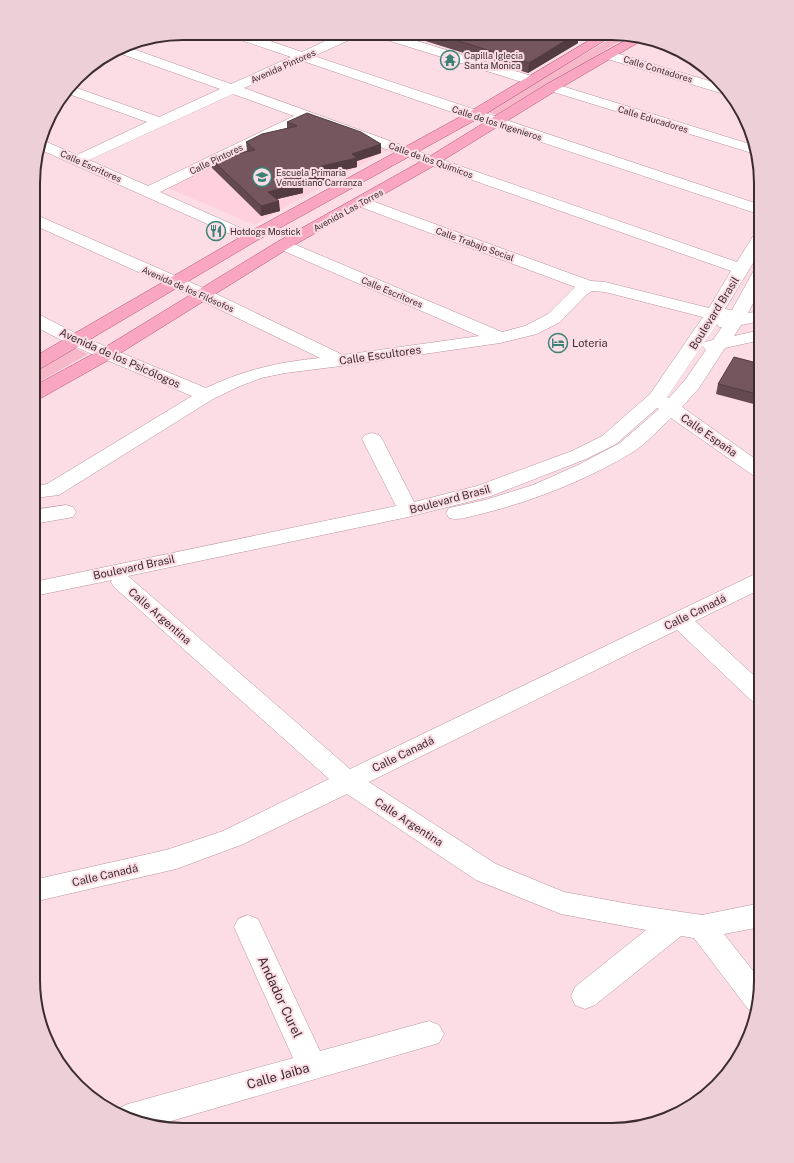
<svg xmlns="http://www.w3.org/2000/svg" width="794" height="1163" font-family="'Public Sans',sans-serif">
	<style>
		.built { fill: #ffd0dd }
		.green { fill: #f6b7c9 }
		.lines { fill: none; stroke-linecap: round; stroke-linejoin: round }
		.minor-casing { stroke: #b8949e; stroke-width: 1 }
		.major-casing { stroke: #b35475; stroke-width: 1 }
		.minor { fill: #fff; fill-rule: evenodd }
		.major { fill: #f8a6c2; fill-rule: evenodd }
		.wall { fill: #654951 }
		.shaded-wall { fill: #523c42 }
		.building { fill: #75555e; stroke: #523c42 }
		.labels { text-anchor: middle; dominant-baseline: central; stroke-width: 4; stroke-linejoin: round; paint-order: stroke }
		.far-poi-label { font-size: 9px; fill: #3b2c30; stroke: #fcdde5; text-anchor: start }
		.far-street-label { font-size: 9px; fill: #3b2c30; stroke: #fcdde5 }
		.street-label { font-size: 11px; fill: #3b2c30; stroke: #fcdde5 }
		.poi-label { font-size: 11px; fill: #3b2c30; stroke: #fcdde5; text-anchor: start }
		.near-street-label { font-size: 13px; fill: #3b2c30; stroke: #fcdde5 }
		.rim { fill: none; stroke: #3b2c30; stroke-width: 2 }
	</style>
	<rect width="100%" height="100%" fill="#fcdde5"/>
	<!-- built -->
	<path class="built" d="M305 118 389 149 254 225 166 187Z"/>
	<!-- green -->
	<path class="green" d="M619 34H631L499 116 485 111Z
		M71 346 88 354 34 385V368Z"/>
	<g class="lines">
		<!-- minor casing -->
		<g class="minor-casing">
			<path id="minor" d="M228 33H247L302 52 342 33 359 34 358 36 314 56 761 205V215L469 118 303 61 244 88 437 158 737 262 755 233 761 231V250L725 309 732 310 753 272 755 268 761 267V288L748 313 761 311V321L741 325 734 336 761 330V340L725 348 699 388 682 407 761 463V478L754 476 671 418C659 429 647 443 633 452 587 480 533 501 481 514 470 516 460 521 449 518L446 513 449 508 485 500 533 485 580 464 620 443 659 409 657 408 616 444 586 459 491 496 408 517 128 576 350 769 753 575 761 573V589L695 621 761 682V705L753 702 677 630 369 782 496 864 564 892 635 905 702 915 761 903V927L724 934 761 981V990L756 1012 748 1009 694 938 681 936 595 1005 585 1009 575 1005 571 996 575 987 646 930 561 914 476 880 347 794 241 845 176 869 33 902V880L166 850 223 831 329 779 114 587 111 582 112 580 34 596V582L396 506 362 439 365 435 372 433 379 435 382 439 414 502 477 486 572 451 602 436 650 394 703 317 605 292 592 291 586 295 560 322 537 334 500 343 341 366 285 373 261 378 240 386 213 399 59 495 34 498V486L47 484 192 396 71 345 34 326V314L40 315 83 337 206 388C244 370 278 362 320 358L196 298 34 225V214L208 290 343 355 479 336 277 248 275 245 277 242 283 240 289 242 502 332 525 326 548 314 575 287 355 205 353 202 355 199 361 197 591 281 605 282 709 308 731 271 427 164 307 120 160 192 256 235 258 238 256 241 250 243 39 149 42 140 77 155 147 122 66 93 71 86 159 117 220 89 116 52 125 46 231 84 291 57 229 36ZM233 94 294 116 148 186 89 160ZM717 324 719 327H722L713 340 705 342 702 346 706 350 685 380 669 398 667 397Z
				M376 34H394L535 77 537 80 535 83H525L377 37Z
				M609 51 723 85 732 94H724L604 58 602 55 604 52Z
				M552 83 753 145 755 154 547 90 545 87 547 84Z
				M66 505 73 507 76 512 73 517 34 524V510Z
				M248 915 258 919 320 1051 429 1021 439 1025 444 1034 439 1043 154 1126 126 1119 115 1113 117 1109 128 1104 293 1058 234 927 238 919Z"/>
		</g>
		<!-- major casing -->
		<g class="major-casing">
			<path id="major" d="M600 34H615L479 118 256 241 40 369 34 371V357L244 235 469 112Z
				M635 35 646 38 557 90 437 164 289 248 114 357 41 398 34 400V386L102 349 277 242 427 158 547 84Z"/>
		</g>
		<!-- minor -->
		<use href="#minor" class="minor"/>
		<!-- major -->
		<use href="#major" class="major"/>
	</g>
	<!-- wall -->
	<path class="wall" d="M403 34H578V43L528 73Z
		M287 122 381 144V153L357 161V167L327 174V180L303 186V193L277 199 280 211 261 216 212 168 211 159 247 151 246 142 287 129Z
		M761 364V406L716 394 718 384Z"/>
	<!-- shaded-wall -->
	<path class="shaded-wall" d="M576 34H578V43L528 73 529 63Z
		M381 144V153L357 161V167L327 174V180L303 186V193L269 201 268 192 296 178 352 154Z
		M279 201 280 211 261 216V206Z"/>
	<!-- building -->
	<path class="building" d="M436 34H576L529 63Z
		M307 113 361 132 381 144 352 154 357 158 322 166 327 171 296 178 303 183 268 192 279 201 261 206 211 159 255 150 246 142 262 134 297 126 287 122Z
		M734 357 761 364V395L718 384Z"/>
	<!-- icons -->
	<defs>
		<g id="temple-ring" transform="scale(1)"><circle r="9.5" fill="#fcdde5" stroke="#3c8175" stroke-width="1.5"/><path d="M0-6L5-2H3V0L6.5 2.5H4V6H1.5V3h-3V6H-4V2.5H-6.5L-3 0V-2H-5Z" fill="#3c8175"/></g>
		<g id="school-ring" transform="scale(1)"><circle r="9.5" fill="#fcdde5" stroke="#3c8175" stroke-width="1.5"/><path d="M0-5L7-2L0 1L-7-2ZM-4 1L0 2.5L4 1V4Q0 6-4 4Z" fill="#3c8175"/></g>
		<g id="restaurant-ring" transform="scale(1)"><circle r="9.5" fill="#fcdde5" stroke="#3c8175" stroke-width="1.5"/><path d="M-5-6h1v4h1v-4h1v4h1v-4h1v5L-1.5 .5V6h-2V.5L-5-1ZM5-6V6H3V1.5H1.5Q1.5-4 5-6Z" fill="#3c8175"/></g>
		<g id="hotel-ring" transform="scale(1)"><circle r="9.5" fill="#fcdde5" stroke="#3c8175" stroke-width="1.5"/><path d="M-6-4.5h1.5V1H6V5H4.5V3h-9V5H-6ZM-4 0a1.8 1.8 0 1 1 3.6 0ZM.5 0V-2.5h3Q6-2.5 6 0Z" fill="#3c8175"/></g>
	</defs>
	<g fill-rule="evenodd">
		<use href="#temple-ring" x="450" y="60"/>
		<use href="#school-ring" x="262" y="177"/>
		<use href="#restaurant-ring" x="216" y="231"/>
		<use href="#hotel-ring" x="558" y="343"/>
	</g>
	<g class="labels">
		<!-- far-poi labels -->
		<g class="far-poi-label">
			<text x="464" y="55">Capilla Iglecia<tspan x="464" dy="10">Santa Monica</tspan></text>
			<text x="276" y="172">Escuela Primaria<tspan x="276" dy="10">Venustiano Carranza</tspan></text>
			<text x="230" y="231">Hotdogs Mostick</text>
		</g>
		<!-- far-street labels -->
		<g class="far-street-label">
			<text transform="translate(283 66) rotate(-24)">Avenida Pintores</text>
			<text transform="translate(658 69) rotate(17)">Calle Contadores</text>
			<text transform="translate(653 119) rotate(17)">Calle Educadores</text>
			<text transform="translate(497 123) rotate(18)">Calle de los Ingenieros</text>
			<text transform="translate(216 159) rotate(-26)">Calle Pintores</text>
			<text transform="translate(431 160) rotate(20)">Calle de los Químicos</text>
			<text transform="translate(91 166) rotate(24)">Calle Escritores</text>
			<text transform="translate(348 210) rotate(-29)">Avenida Las Torres</text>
			<text transform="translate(475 244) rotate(20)">Calle Trabajo Social</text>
			<text transform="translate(188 289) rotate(24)">Avenida de los Filósofos</text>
			<text transform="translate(392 292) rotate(23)">Calle Escritores</text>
		</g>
		<!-- street labels -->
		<g class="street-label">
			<text transform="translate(714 313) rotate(-58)">Boulevard Brasil</text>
			<text transform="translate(380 355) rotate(-8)">Calle Escultores</text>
			<text transform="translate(120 358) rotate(24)">Avenida de los Psicólogos</text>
			<text transform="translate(709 435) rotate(35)">Calle España</text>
			<text transform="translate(450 499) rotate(-15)">Boulevard Brasil</text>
			<text transform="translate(134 567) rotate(-12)">Boulevard Brasil</text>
			<text transform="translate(695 612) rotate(-26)">Calle Canadá</text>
			<text transform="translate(160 616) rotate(41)">Calle Argentina</text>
			<text transform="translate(403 754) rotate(-26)">Calle Canadá</text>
			<text transform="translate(409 822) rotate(33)">Calle Argentina</text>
			<text transform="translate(105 875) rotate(-13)">Calle Canadá</text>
		</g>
		<!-- poi labels -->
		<g class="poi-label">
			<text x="572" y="343">Loteria</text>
		</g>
		<!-- near-street labels -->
		<g class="near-street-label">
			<text transform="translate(280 997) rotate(65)">Andador Curel</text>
			<text transform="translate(278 1076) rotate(-16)">Calle Jaiba</text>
		</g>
	</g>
	<!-- crop -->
	<path d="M0 0H794V1163H0ZM183 40H611A143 143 0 0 1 754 183V980A143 143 0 0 1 611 1123H183A143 143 0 0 1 40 980V183A143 143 0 0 1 183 40Z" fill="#edcfd7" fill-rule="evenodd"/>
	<path class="rim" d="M183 40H611A143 143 0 0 1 754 183V980A143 143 0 0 1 611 1123H183A143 143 0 0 1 40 980V183A143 143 0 0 1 183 40Z"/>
</svg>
